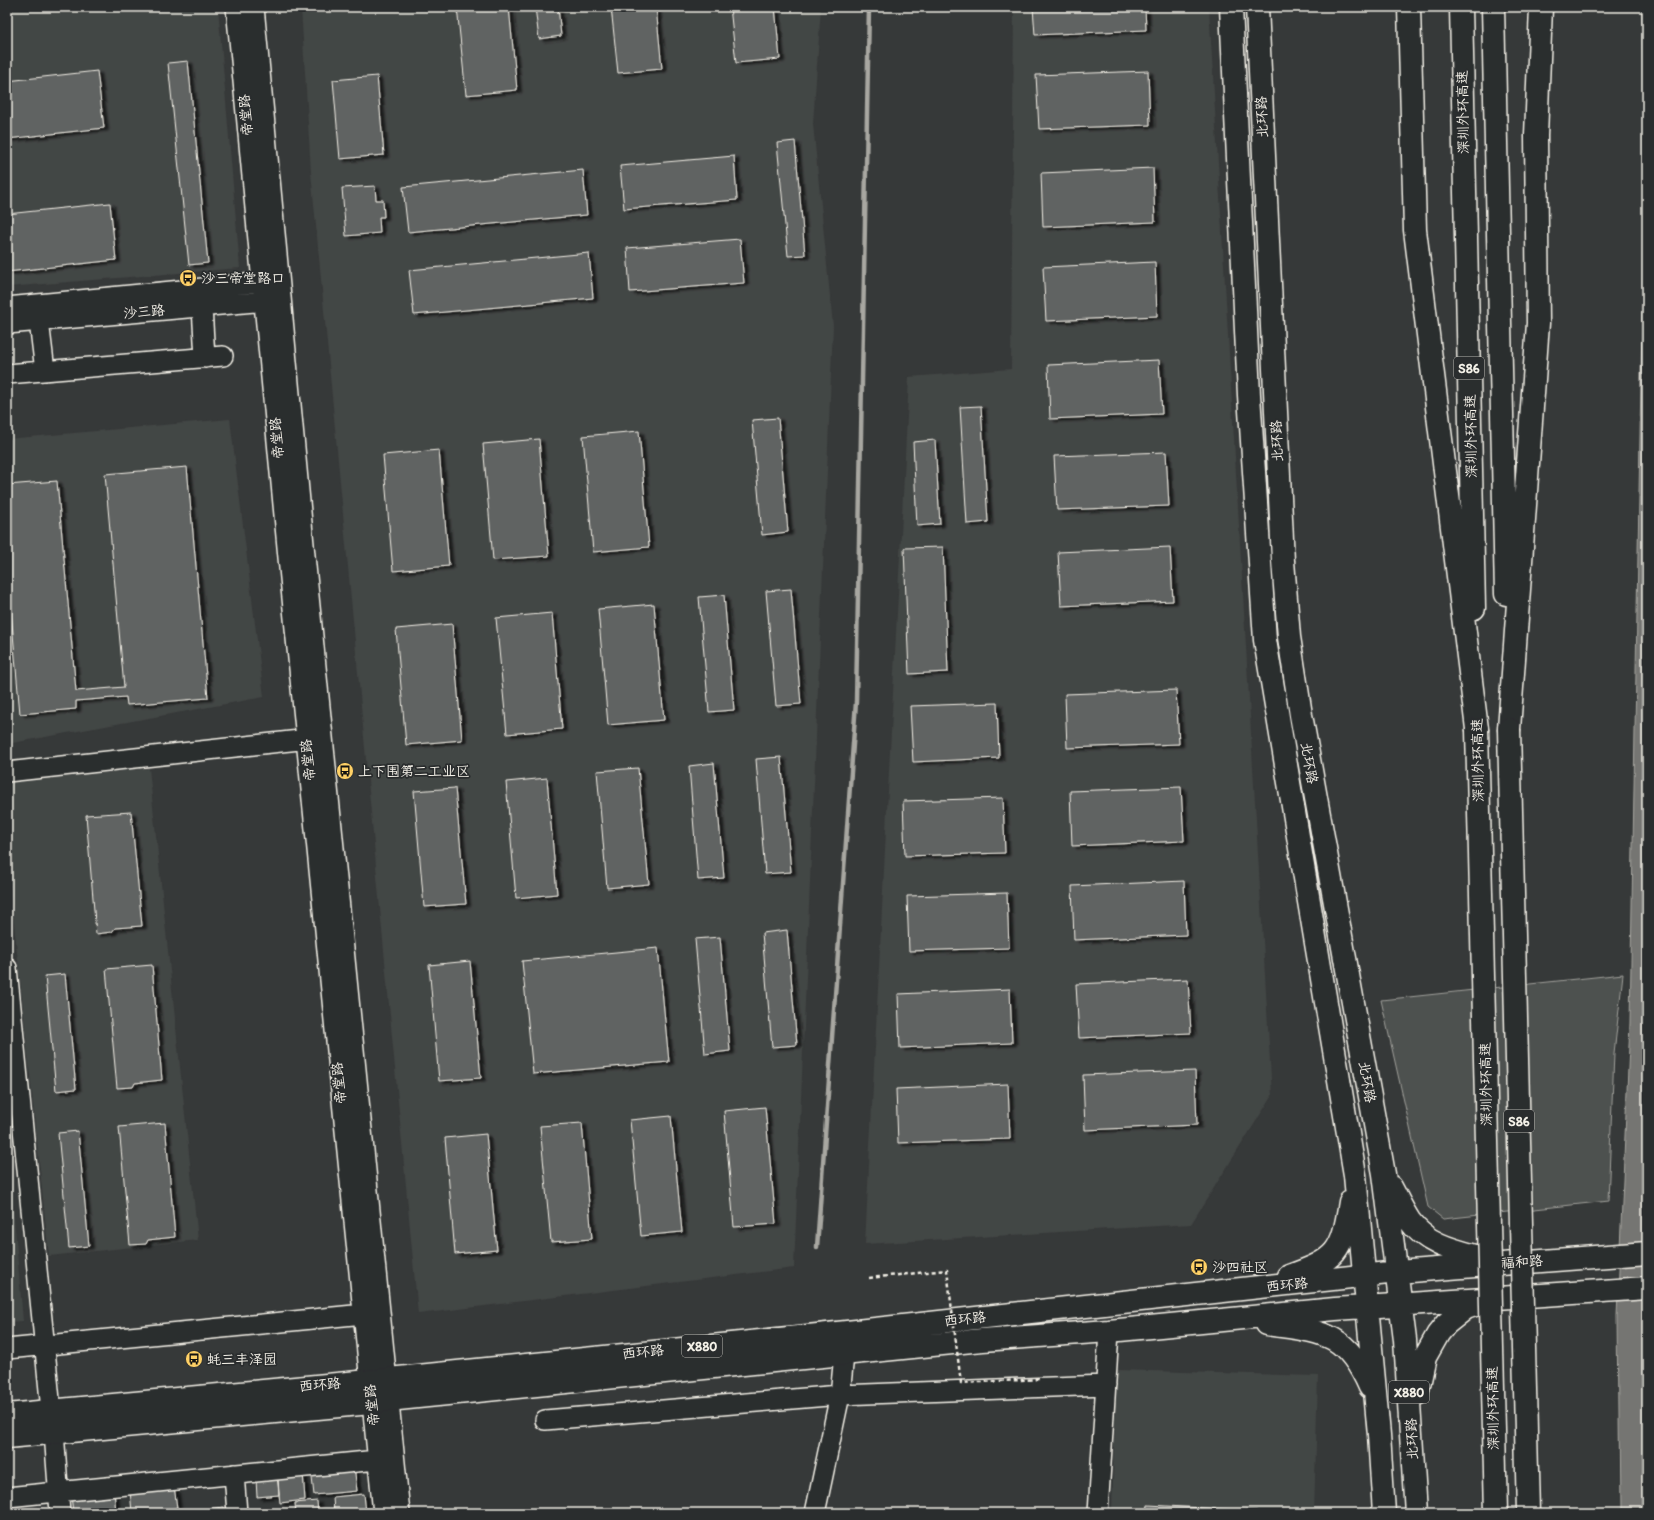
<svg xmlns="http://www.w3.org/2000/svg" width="1654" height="1520" font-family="Itim,'LXGW WenKai TC',sans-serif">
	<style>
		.built { fill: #434645 }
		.green { fill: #4e514f; stroke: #a1a19c }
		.water { fill: #757572; stroke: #a8a7a1 }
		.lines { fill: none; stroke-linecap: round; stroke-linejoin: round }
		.stream { stroke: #a8a7a1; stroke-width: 4.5 }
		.building { fill: #616362; stroke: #f4f1e8; filter: url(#shadow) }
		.minor-casing { stroke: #f4f1e8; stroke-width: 22 }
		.major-casing { stroke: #f4f1e8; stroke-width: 25 }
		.highway-casing { stroke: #f4f1e8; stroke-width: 25 }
		.minor { stroke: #2a2d2e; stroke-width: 19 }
		.major { stroke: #2a2d2e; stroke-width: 22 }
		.highway { stroke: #2a2d2e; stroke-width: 22 }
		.highway-bridge-casing { stroke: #f4f1e8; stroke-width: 25; stroke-linecap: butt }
		.path-bridge { stroke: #f4f1e8; stroke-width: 2.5; stroke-dasharray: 4 3; stroke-linecap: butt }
		.highway-bridge { stroke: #2a2d2e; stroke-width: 22 }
		.labels { text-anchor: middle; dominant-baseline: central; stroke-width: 3.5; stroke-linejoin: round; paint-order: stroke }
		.shield { fill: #2a2d2e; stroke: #b7b6b0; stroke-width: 1 }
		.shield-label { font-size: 13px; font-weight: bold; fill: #f4f1e8 }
		.street-label { font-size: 14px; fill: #f4f1e8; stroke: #2a2d2e }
		.poi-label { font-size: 14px; fill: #f4f1e8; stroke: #2a2d2e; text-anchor: start }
	</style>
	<defs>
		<filter id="shadow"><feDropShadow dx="4.5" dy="2.5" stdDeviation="1" flood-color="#0009"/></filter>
	</defs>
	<rect width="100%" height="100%" fill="#363939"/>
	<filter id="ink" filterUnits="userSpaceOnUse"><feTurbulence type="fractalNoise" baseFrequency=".025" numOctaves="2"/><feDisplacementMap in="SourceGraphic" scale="8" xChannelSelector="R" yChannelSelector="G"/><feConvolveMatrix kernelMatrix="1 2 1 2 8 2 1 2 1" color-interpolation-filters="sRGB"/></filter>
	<g filter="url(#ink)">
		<!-- built -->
		<path class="built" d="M7 7H218L240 268 7 287Z
			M301 7H821L813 124 833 326 794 1268 418 1314 311 172Z
			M1014 7H1209L1272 1096 1191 1224 865 1244 909 377 1011 369Z
			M230 419 264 697 7 744V439Z
			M149 768 198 1240 49 1256 7 857V783Z
			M7 1136 23 1321 7 1322Z
			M1116 1370 1318 1376 1314 1513H1112Z"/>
		<!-- green -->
		<path class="green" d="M1623 974 1614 1053 1608 1201 1443 1219 1428 1207 1381 1000Z"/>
		<!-- water -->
		<path class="water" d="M1642 7H1647V1513H1619L1617 1316 1630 1023 1644 202Z"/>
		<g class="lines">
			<!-- stream -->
			<path class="stream" d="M817 1247 856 702 869 7"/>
		</g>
		<!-- building -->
		<path class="building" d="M457 7H509L517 90 466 95Z
			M535 7H558L561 36 539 39Z
			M611 7H656L662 69 618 73Z
			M730 7H775L780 59 736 63Z
			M1033 7H1145L1146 30 1035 35Z
			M188 61 208 263 189 265 168 63Z
			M97 71 104 128 7 139V81Z
			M1148 71 1150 125 1039 129 1036 75Z
			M377 76 384 155 340 159 333 80Z
			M795 141 805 255 788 256 777 143Z
			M734 156 737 200 624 209 620 166Z
			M1153 168 1155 222 1043 227 1041 173Z
			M583 170 587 215 408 232 403 187Z
			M375 186 376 200H383L384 217H379L380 233 346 236 342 188Z
			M110 203 116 260 7 272V214Z
			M740 239 744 283 630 292 627 248Z
			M589 253 593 298 414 315 409 270Z
			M1155 262 1157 316 1046 321 1043 267Z
			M1159 360 1162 414 1050 419 1048 365Z
			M981 406 988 522 967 524 960 407Z
			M778 418 788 532 762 535 752 420Z
			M639 431 649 547 593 552 583 436Z
			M539 439 549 556 493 560 483 444Z
			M935 440 940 524 917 526 913 442Z
			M439 450 449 566 393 571 383 455Z
			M1166 452 1169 506 1057 510 1054 456Z
			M187 467 208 698 127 705 126 697 76 701V709L20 714 7 565V485L57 481 76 691 124 687 105 474Z
			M943 547 948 672 909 674 904 548Z
			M1170 547 1173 601 1061 606 1058 552Z
			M791 589 801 704 776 706 766 591Z
			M724 595 734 710 709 712 699 597Z
			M654 604 664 720 608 725 598 609Z
			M552 613 562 729 507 734 496 618Z
			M452 624 462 740 406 745 396 629Z
			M1176 690 1179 744 1067 748 1065 694Z
			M997 703 999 758 913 762 910 706Z
			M781 757 791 872 765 874 756 759Z
			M714 763 724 878 698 880 689 766Z
			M638 768 649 884 607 888 597 771Z
			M547 778 557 894 516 898 506 782Z
			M1181 787 1184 841 1072 846 1070 791Z
			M455 788 466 904 424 907 414 791Z
			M1003 798 1005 853 905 856 903 801Z
			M131 812 142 926 115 928 112 932 96 934 86 815Z
			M1184 881 1186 935 1074 940 1072 886Z
			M1007 893 1009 948 909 951 907 896Z
			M787 930 797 1045 772 1047 762 933Z
			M720 937 730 1051 705 1054 695 939Z
			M658 948 669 1062 533 1074 522 961Z
			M470 961 481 1078 439 1081 429 965Z
			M152 965 162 1080 135 1083 133 1087 117 1088 106 969Z
			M65 974 76 1089 56 1091 45 976Z
			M1188 979 1191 1033 1079 1038 1076 984Z
			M1010 989 1012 1043 900 1048 898 994Z
			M1195 1071 1197 1125 1085 1130 1083 1075Z
			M1008 1084 1010 1139 898 1143 896 1089Z
			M765 1107 776 1224 734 1227 724 1111Z
			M671 1116 682 1232 641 1236 630 1120Z
			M165 1123 175 1237 148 1240 146 1244 130 1245 119 1127Z
			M582 1123 592 1239 551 1242 540 1126Z
			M78 1131 89 1246 69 1248 58 1133Z
			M486 1134 497 1250 455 1254 445 1138Z
			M354 1465 357 1491 314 1495 311 1469Z
			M303 1472 305 1500 280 1503 277 1475Z
			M278 1477 279 1495 257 1497 256 1479Z
			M174 1486 177 1508 132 1513 130 1490Z
			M114 1491 116 1513H73L71 1495Z
			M364 1494 366 1513H334L333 1497Z
			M317 1501 318 1513H296L295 1503Z
			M1148 1505 1258 1511V1513H1147Z
			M224 1507 225 1513H179V1512Z"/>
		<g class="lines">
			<!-- minor casing -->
			<g class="minor-casing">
				<path id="minor" d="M236 7 289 568 383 1513
					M254 7 306 566 400 1513
					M7 307 274 281
					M202 307 205 358
					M39 321 45 371
					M7 324 277 300
					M7 374 223 356
					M7 772 318 738
					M7 968 51 1410
					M7 1349 374 1313
					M545 1420 840 1395 1106 1385
					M54 1432 60 1513
					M234 1474 237 1513
					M7 1497 377 1460
					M815 1513 840 1395 844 1355
					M1098 1513 1109 1331"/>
			</g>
			<!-- major casing -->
			<g class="major-casing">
				<path id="major" d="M1231 7 1249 395 1265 640 1355 1175 1379 1435 1384 1513
					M1257 7 1283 561 1289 637 1301 715 1384 1174 1405 1340 1416 1513
					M1391 1187C1397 1198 1402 1209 1409 1220 1427 1246 1458 1251 1487 1259
					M1289 1276C1337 1259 1342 1253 1350 1202
					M1266 1324C1322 1332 1345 1330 1370 1387
					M1417 1394 1425 1357 1438 1334 1446 1324 1466 1308 1481 1303
					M7 1415 369 1381 866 1330 1397 1272 1647 1253
					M7 1437 371 1403 388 1400 982 1340 1109 1331 1335 1309 1647 1288"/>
			</g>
			<!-- highway casing -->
			<g class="highway-casing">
				<path id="highway" d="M1409 7 1415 230 1477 729
					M1461 7 1474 608
					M1493 7 1506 594
					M1509 729 1538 323 1536 136 1541 7"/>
			</g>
			<!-- minor -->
			<use href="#minor" class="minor"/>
			<!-- major -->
			<use href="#major" class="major"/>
			<!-- highway -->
			<use href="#highway" class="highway"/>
			<!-- highway-bridge casing -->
			<g class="highway-bridge-casing">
				<path id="highway-bridge" d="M1477 729 1496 1513
					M1509 729 1528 1513"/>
			</g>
			<!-- path-bridge -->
			<path class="path-bridge" d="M869 1278 947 1270 961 1383 1041 1379"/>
			<!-- highway-bridge -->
			<use href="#highway-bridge" class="highway-bridge"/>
		</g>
	</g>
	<!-- icons -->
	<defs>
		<g id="bus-disc" transform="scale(0.9)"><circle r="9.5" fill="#ffd166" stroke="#2a2d2e"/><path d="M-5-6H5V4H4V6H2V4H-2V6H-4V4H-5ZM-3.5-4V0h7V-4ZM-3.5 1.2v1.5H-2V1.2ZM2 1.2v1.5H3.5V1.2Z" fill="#111"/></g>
	</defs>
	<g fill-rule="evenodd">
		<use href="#bus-disc" x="188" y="278"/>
		<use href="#bus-disc" x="345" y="771"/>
		<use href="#bus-disc" x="1199" y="1267"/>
		<use href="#bus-disc" x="194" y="1359"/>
	</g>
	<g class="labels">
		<!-- shield labels -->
		<g class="shield">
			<rect x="1454" y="357" width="30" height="22" rx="3"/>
			<rect x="1504" y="1110" width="30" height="22" rx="3"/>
			<rect x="682" y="1335" width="40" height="22" rx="3"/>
			<rect x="1389" y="1381" width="40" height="22" rx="3"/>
		</g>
		<g class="shield-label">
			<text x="1469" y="368">S86</text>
			<text x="1519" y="1121">S86</text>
			<text x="702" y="1346">X880</text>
			<text x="1409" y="1392">X880</text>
		</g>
		<!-- street labels -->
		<g class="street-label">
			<text transform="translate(1463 112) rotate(-91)">深圳外环高速</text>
			<text transform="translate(246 115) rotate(-95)">帝堂路</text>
			<text transform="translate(1262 117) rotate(-93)">北环路</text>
			<text transform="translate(144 312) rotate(-5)">沙三路</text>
			<text transform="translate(1471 436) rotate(-91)">深圳外环高速</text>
			<text transform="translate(277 438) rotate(-95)">帝堂路</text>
			<text transform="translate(1277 441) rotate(-93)">北环路</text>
			<text transform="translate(308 760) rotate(-96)">帝堂路</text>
			<text transform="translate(1478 760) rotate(-91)">深圳外环高速</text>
			<text transform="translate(1309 763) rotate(80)">北环路</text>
			<text transform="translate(1367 1082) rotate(80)">北环路</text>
			<text transform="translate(339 1083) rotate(-96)">帝堂路</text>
			<text transform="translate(1486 1084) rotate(-91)">深圳外环高速</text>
			<text transform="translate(1522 1262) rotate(-4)">福和路</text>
			<text transform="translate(1287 1285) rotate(-6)">西环路</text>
			<text transform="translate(965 1319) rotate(-6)">西环路</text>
			<text transform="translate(643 1352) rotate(-6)">西环路</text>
			<text transform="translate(320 1385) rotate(-5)">西环路</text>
			<text transform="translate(372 1405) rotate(-96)">帝堂路</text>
			<text transform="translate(1493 1408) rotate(-91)">深圳外环高速</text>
			<text transform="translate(1412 1439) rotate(-93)">北环路</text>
		</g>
		<!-- poi labels -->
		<g class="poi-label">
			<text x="201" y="278">沙三帝堂路口</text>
			<text x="358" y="771">上下围第二工业区</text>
			<text x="1212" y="1267">沙四社区</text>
			<text x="207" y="1359">蚝三丰泽园</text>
		</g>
	</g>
	<!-- margin -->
	<rect width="1654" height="1520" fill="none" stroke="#2a2d2e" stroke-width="24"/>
	<rect x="12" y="12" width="1630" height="1496" fill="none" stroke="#f4f1e8" stroke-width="1.5" filter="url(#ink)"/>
</svg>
